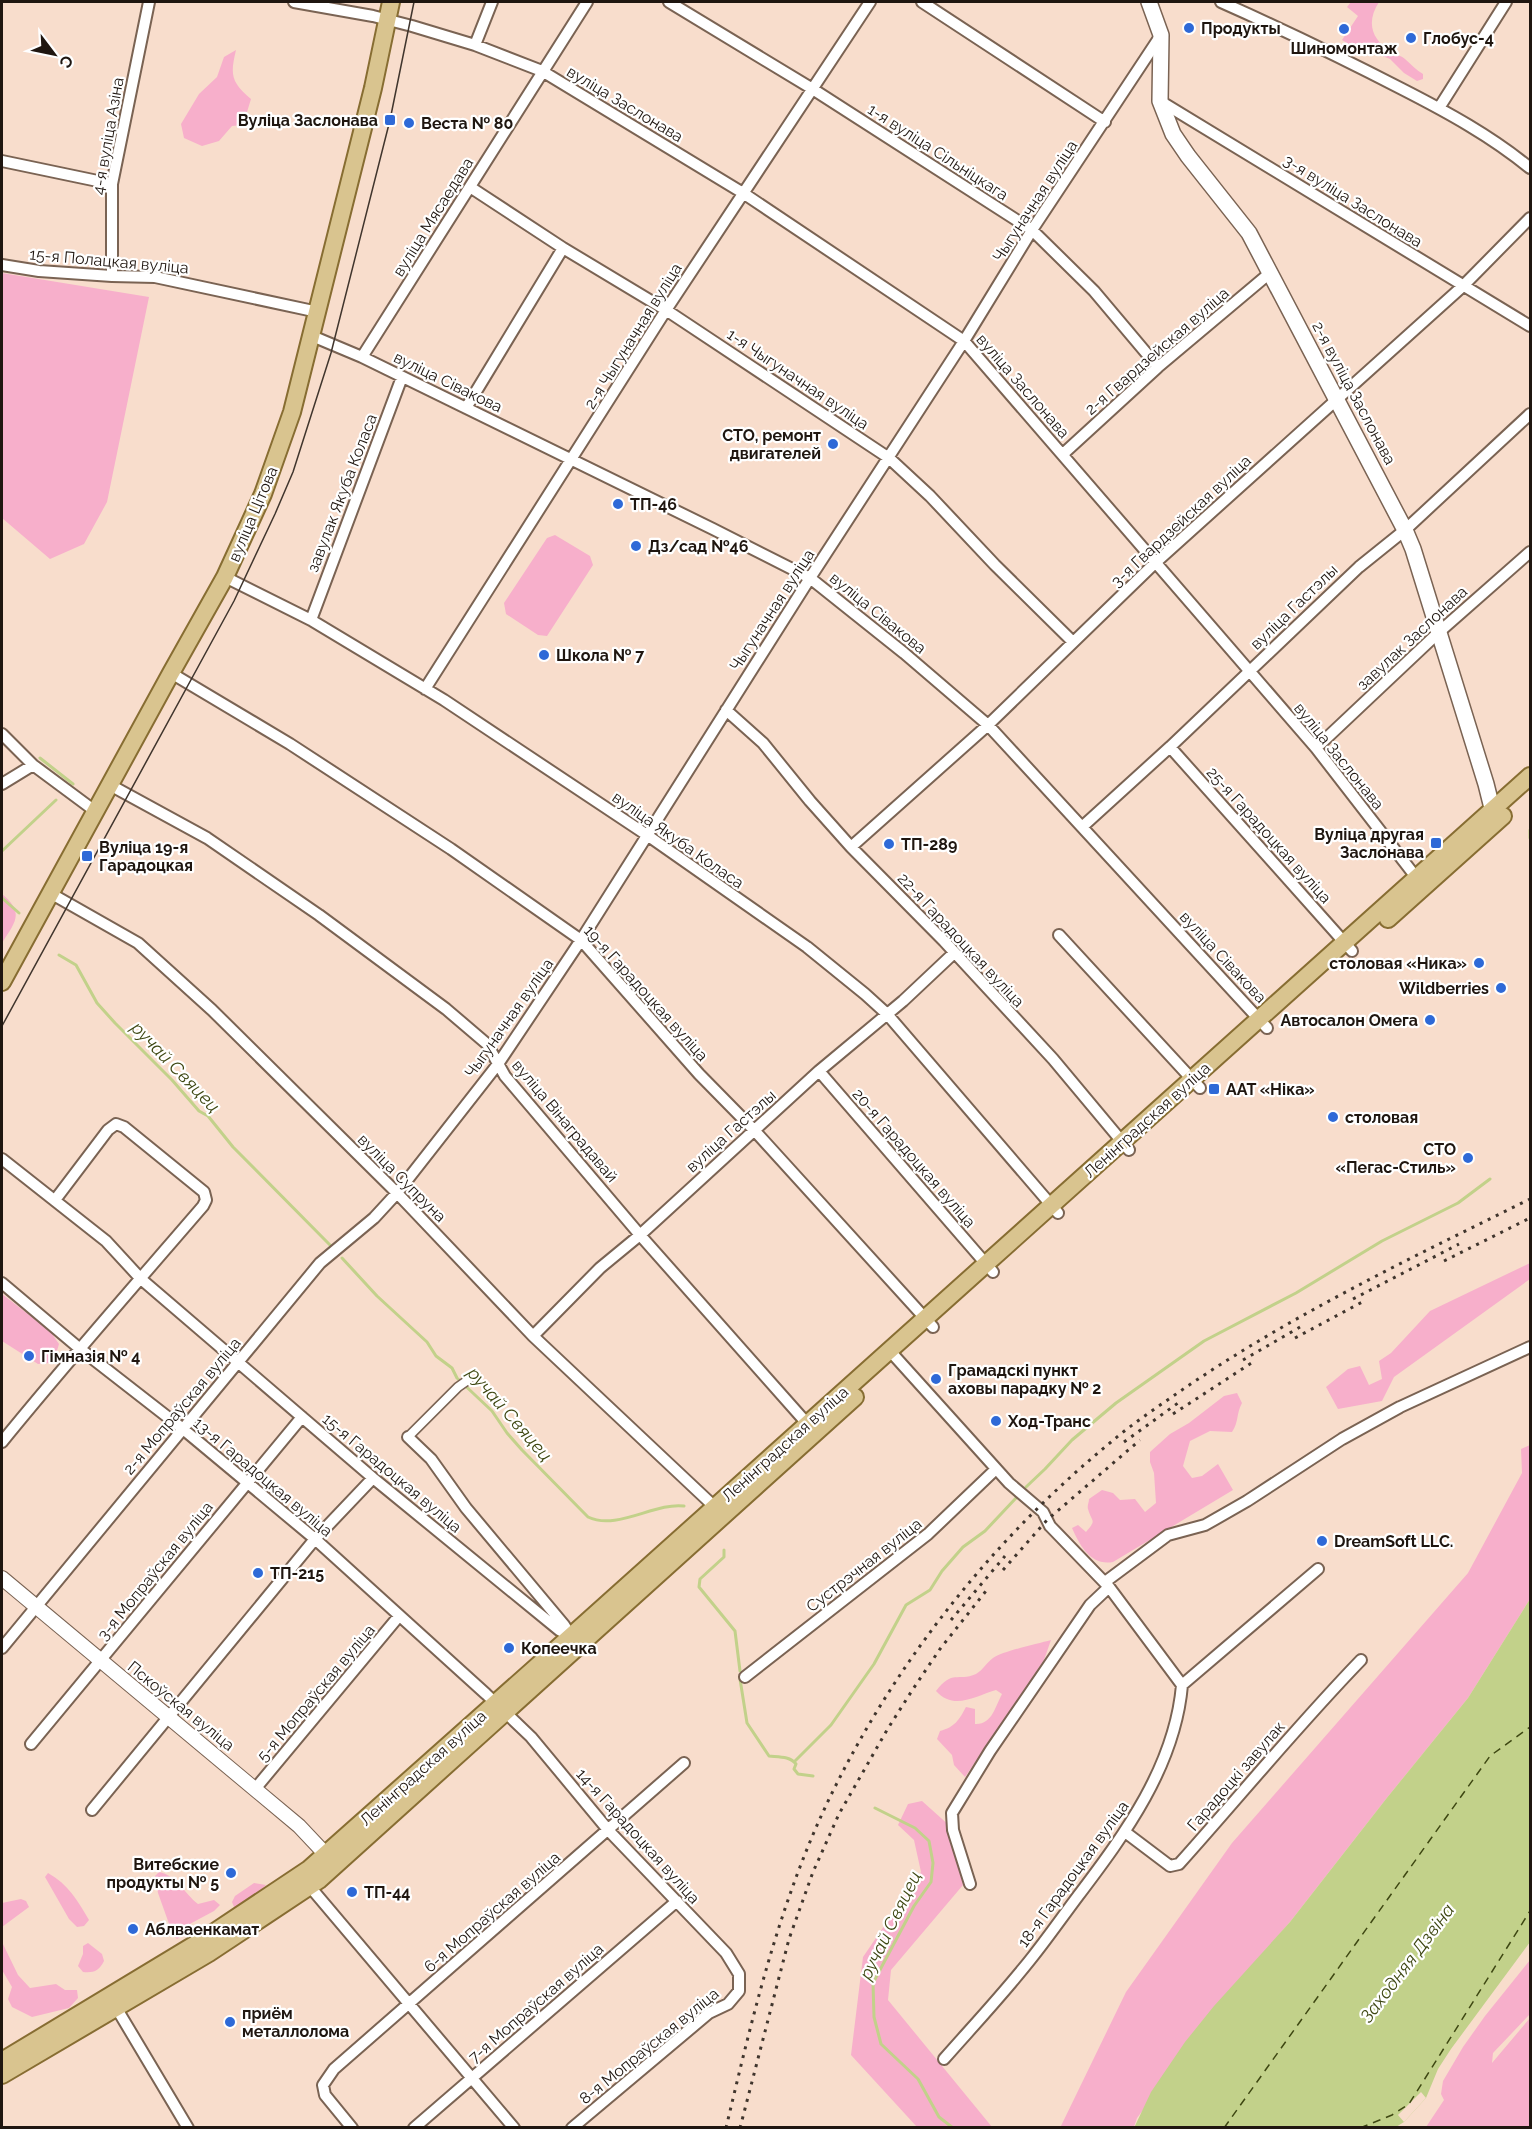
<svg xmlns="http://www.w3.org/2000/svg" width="1532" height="2129" font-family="Raleway,sans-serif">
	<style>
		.green { fill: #f7afcb }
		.water { fill: #c2d18a }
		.pier { fill: #f8ddcc }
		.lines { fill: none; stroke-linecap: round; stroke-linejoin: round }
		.stream { stroke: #c2d18a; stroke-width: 3 }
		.ferry { stroke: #3e4712; stroke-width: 1.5; stroke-dasharray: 8 6; stroke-linecap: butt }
		.pedestrian-casing { stroke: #7a6353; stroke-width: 11 }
		.minor-casing { stroke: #7a6353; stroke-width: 14 }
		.tertiary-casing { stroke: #7a6353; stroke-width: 16 }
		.secondary-casing { stroke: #7a6353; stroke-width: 18 }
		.primary-casing { stroke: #876d32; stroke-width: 20 }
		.pedestrian { stroke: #fff; stroke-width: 8 }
		.minor { stroke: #fff; stroke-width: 10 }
		.tertiary { stroke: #fff; stroke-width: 14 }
		.secondary { stroke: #fff; stroke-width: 15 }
		.primary { stroke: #d9c48f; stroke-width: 16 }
		.tram { stroke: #40352d; stroke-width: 1.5 }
		.rail { stroke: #40352d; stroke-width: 3; stroke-dasharray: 3 6; stroke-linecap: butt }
		.poi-dot { fill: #2e69d7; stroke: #fff; stroke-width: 2 }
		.labels { text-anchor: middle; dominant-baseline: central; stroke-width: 4.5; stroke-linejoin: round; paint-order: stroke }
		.poi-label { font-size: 16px; font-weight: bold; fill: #1f1610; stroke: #fff; text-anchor: start }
		.street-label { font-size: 16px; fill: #1f1610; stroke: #fff }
		.water-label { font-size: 18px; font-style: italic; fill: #3e4712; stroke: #fff }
	</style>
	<rect width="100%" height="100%" fill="#f8ddcc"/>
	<!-- green -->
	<path class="green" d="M1351 2H1379C1366 22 1371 40 1392 52 1396 55 1402 56 1405 59 1411 64 1416 70 1423 74V79L1417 81 1404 73 1390 59 1368 50 1357 49 1342 40 1358 16 1347 7Z
		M236 50C230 75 231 82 251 99L243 125 232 126 219 141 202 146 184 138 181 124 199 94 217 77 224 57Z
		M2 273 149 297 107 502 84 544 50 559 2 518Z
		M555 535 590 556 593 565 547 636 538 635 506 614 504 603 547 538Z
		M2 894C25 913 15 922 2 943Z
		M1530 1263V1279L1394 1377 1382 1401 1338 1409 1326 1387 1348 1369 1360 1366 1369 1385 1382 1379 1379 1361 1391 1353 1430 1311Z
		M2 1294 50 1331 59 1344 56 1354 49 1363 38 1364 2 1341Z
		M1237 1393 1242 1403C1236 1414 1239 1422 1232 1432L1210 1431 1190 1441 1183 1466 1192 1478 1202 1476 1218 1464 1233 1490 1113 1562C1091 1566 1080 1546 1072 1528L1078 1525 1086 1532C1097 1519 1092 1523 1088 1509 1087 1506 1089 1502 1089 1499L1102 1490 1113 1493 1120 1500 1135 1499 1145 1512 1156 1503 1154 1473 1150 1462V1452L1170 1434 1189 1423 1224 1396Z
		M1530 1445V1599L1468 1698 1386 1799 1290 1922 1256 1961 1137 2118 1134 2127 1060 2128 1126 1992 1232 1843 1468 1573 1522 1473 1521 1449Z
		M1051 1640 1044 1660 965 1777 954 1765 952 1755 937 1739 940 1731C955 1727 959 1720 966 1707L975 1709V1724C992 1725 995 1707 1002 1694L996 1690C975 1696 954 1711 936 1691 953 1669 957 1682 976 1674 983 1670 987 1662 993 1658 1003 1651 1037 1644 1051 1640Z
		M922 1801 951 1827 963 1885 891 1970 888 2000 992 2127H917L851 2055 863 1957 921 1872 914 1840 898 1825 908 1804Z
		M159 1872C176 1875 185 1894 198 1904L214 1900 220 1905 214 1911 186 1926 185 1933 177 1939 173 1935 158 1893 155 1876Z
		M48 1873C68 1884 78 1901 89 1920L84 1926 77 1927 69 1919 45 1877Z
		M254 1883 266 1885 241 1909 234 1907 232 1902 235 1896Z
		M21 1899 26 1901 29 1907 2 1927V1903Z
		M2 1942 18 1975 30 1988 56 1984 65 1990H77L78 1998 69 2008 32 2017 12 2007 8 1999 12 1987 2 1970Z
		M88 1943 102 1954 104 1961C99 1971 94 1973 83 1972L78 1966 83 1954V1946Z
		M1530 1960V2014L1493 2053 1492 2063 1530 2018V2127H1426L1444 2100 1441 2094 1443 2081 1463 2047 1485 2016Z"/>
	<!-- water -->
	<path class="water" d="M1530 1599V1942L1451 2049 1438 2069 1426 2098 1404 2122 1396 2127 1134 2128 1151 2092 1185 2042 1214 2006 1290 1922 1386 1799 1468 1698Z"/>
	<!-- pier -->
	<path class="pier" d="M1421 2092 1426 2098 1404 2122 1398 2115Z"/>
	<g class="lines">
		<!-- stream -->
		<path class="stream" d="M40 758 73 784
			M1530 830V838
			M2 851 56 800
			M2 898 19 913
			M59 955 76 965 97 1003 115 1023 172 1080 199 1111 208 1116 233 1147 330 1245
			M342 1258 377 1296 427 1342 436 1356 452 1368 457 1378 492 1411 507 1433 522 1450 588 1517C617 1531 655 1502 684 1506
			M1026 1487 1045 1469 1072 1440 1116 1403 1204 1341 1296 1293 1382 1241 1458 1203 1490 1179
			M724 1550V1557L700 1579 699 1587 735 1631 740 1671
			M740 1679 747 1723 769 1756C779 1757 790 1756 796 1764L794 1769 798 1774 813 1776
			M795 1761 831 1725 874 1664 906 1605 930 1590 942 1571 963 1547 985 1531 1016 1498
			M875 1808 915 1828 929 1841 933 1863 931 1882 914 1906 873 1983 874 2017 881 2044 918 2079 939 2117 953 2128"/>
		<!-- ferry -->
		<path class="ferry" d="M1224 2128 1490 1756 1530 1727
			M1360 2128 1392 2115 1409 2104 1530 1911"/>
		<!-- pedestrian casing -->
		<g class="pedestrian-casing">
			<path id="pedestrian" d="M408 1437 458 1387 468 1380"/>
		</g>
		<!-- minor casing -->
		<g class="minor-casing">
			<path id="minor" d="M294 2 373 16 412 26 475 45 542 71 743 193 964 341 1316 748 1419 881
				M669 2 811 88 1032 230 1094 291 1158 367
				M922 2 1105 122
				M1221 2C1282 29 1342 58 1402 89 1447 112 1491 136 1530 168
				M475 45 492 2
				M1160 101 1530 326
				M1439 108 1506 2
				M2 161 112 184
				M470 187 563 248 666 310 889 458 930 496 995 565 1073 642
				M2 265 39 271 112 276 155 277 318 312
				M112 276V184L149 2
				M312 336 362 357 713 529 810 578 904 653 988 725 1267 1028
				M362 357 587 2
				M466 408 563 248
				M1063 454 1158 367 1271 272
				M225 577 311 620 444 700 647 835 807 947 865 994 887 1014 1058 1213
				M311 620 402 377
				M171 673 290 744 451 849 581 940 699 1074 754 1130 933 1327
				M425 689 666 310 870 2
				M726 710 763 743 810 801 851 847 944 941 1053 1059 1129 1150
				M2 734 33 765 95 811
				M1170 747 1352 951
				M1316 748 1438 633 1530 552
				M2 784 33 765
				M110 785 207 838 319 915 446 1009 487 1044 505 1076 640 1235 811 1428
				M1082 827 1170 747 1359 567 1405 530 1530 414
				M851 847 988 725 1155 563 1463 286 1530 218
				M50 893 138 943 212 1010 397 1193 533 1336 719 1511
				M1059 935 1200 1088
				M819 1071 993 1272
				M2 1159 106 1241 141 1279 373 1478 559 1630 571 1636
				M2 1283 79 1348 183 1429 315 1539 486 1694 531 1737 609 1831 726 1953 739 1974V1991L728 2004 709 2013 572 2128
				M533 1336 600 1268 640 1235 819 1071 903 1001 954 953
				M890 1351 1009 1483 1043 1512 1050 1526 1109 1587 1182 1685C1175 1766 1125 1834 1078 1896 1063 1916 1049 1936 1034 1955 1006 1991 974 2025 944 2059
				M408 1437 431 1459 466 1508 564 1625 571 1636
				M2 1442C67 1362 135 1285 203 1206L206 1200 204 1192 124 1127 116 1124 108 1130 55 1200
				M1105 1582 1168 1535 1205 1525 1247 1501 1342 1439 1400 1407 1530 1347
				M2 1648 320 1263 374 1218 397 1193 498 1064 581 940 810 578 964 341 1032 230 1161 35
				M745 1677 928 1534 996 1469
				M1182 1685 1318 1569
				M31 1744 302 1417
				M255 1789 399 1616
				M92 1810 315 1539 373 1478
				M1125 1832 1170 1866 1179 1864C1240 1796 1298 1725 1361 1660
				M306 1882 514 2128
				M970 1884 953 1830 952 1813 990 1751 1090 1605 1109 1587
				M114 2004 188 2128
				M352 2128 325 2095 323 2085 334 2069 684 1763
				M414 2128 677 1901"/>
		</g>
		<!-- tertiary casing -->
		<g class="tertiary-casing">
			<path id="tertiary" d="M2 1578 299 1826 332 1861"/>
		</g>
		<!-- secondary casing -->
		<g class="secondary-casing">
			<path id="secondary" d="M1149 2 1161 35 1160 101 1173 134 1188 156 1249 233 1405 530 1413 549 1486 784 1495 820"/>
		</g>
		<!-- primary casing -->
		<g class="primary-casing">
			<path id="primary" d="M1388 919 1503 816
				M2 982 171 673 225 577 263 494 292 412 373 88 391 2
				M2 2061 207 1937 309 1869 571 1636 1530 776
				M2 2075 209 1953 319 1880 855 1397"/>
		</g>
		<!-- pedestrian -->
		<use href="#pedestrian" class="pedestrian"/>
		<!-- minor -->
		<use href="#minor" class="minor"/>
		<!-- tertiary -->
		<use href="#tertiary" class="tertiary"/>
		<!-- secondary -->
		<use href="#secondary" class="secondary"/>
		<!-- primary -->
		<use href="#primary" class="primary"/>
		<!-- tram -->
		<path class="tram" d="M2 1026 234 601 275 514 293 472 331 353 390 120 414 2"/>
		<!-- rail -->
		<path class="rail" d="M1444 1261 1530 1218
			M1353 1299 1459 1244
			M1295 1338 1366 1300
			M1243 1360 1300 1327
			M1173 1414 1256 1360
			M1124 1442 1178 1403
			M1003 1570 1047 1520 1140 1440
			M951 1620 1005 1556
			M726 2128C754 2010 782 1891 837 1783 903 1652 998 1535 1111 1442 1132 1424 1156 1408 1179 1392 1289 1316 1411 1258 1530 1199
			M740 2128 789 1939 813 1872 839 1814 887 1730 913 1689 940 1649 986 1591"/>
	</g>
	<!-- markers -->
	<g class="poi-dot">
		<circle cx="1189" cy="28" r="6"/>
		<circle cx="1344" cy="29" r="6"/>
		<circle cx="1411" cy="38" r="6"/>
		<rect x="384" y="114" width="12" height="12" rx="3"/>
		<circle cx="409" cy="123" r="6"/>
		<circle cx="833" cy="444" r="6"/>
		<circle cx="618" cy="504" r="6"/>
		<circle cx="636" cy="546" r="6"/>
		<circle cx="544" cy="655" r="6"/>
		<rect x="1430" y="837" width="12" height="12" rx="3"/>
		<circle cx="889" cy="844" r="6"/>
		<rect x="81" y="850" width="12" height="12" rx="3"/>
		<circle cx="1479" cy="963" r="6"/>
		<circle cx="1501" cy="988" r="6"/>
		<circle cx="1430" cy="1020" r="6"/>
		<rect x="1208" y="1083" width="12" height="12" rx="3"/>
		<circle cx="1333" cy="1117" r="6"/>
		<circle cx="1468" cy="1158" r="6"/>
		<circle cx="29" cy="1356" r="6"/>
		<circle cx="936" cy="1379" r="6"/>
		<circle cx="996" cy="1421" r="6"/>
		<circle cx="1322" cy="1541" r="6"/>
		<circle cx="258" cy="1573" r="6"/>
		<circle cx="509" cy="1648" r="6"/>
		<circle cx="231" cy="1873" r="6"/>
		<circle cx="352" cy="1892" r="6"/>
		<circle cx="133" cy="1929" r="6"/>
		<circle cx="230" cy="2022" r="6"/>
	</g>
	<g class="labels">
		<!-- poi labels -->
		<g class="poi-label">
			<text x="1201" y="28">Продукты</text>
			<text x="1423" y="38">Глобус-4</text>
			<text x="1344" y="48" text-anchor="middle">Шиномонтаж</text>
			<text x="378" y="120" text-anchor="end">Вуліца Заслонава</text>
			<text x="421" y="123">Веста № 80</text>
			<text x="821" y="435" text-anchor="end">СТО, ремонт<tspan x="821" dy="18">двигателей</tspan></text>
			<text x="630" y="504">ТП-46</text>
			<text x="648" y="546">Дз/сад №46</text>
			<text x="556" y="655">Школа № 7</text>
			<text x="1424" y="834" text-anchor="end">Вуліца другая<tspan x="1424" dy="18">Заслонава</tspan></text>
			<text x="901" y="844">ТП-289</text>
			<text x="99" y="847">Вуліца 19-я<tspan x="99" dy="18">Гарадоцкая</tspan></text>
			<text x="1467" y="963" text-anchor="end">столовая «Ника»</text>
			<text x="1489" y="988" text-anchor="end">Wildberries</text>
			<text x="1418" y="1020" text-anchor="end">Автосалон Омега</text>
			<text x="1226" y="1089">ААТ «Ніка»</text>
			<text x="1345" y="1117">столовая</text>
			<text x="1456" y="1149" text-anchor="end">СТО<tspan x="1456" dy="18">«Пегас-Стиль»</tspan></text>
			<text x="41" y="1356">Гімназія № 4</text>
			<text x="948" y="1370">Грамадскі пункт<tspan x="948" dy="18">аховы парадку № 2</tspan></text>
			<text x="1008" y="1421">Ход-Транс</text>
			<text x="1334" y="1541">DreamSoft LLC.</text>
			<text x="270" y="1573">ТП-215</text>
			<text x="521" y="1648">Копеечка</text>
			<text x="219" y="1864" text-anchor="end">Витебские<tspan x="219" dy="18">продукты № 5</tspan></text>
			<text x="364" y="1892">ТП-44</text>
			<text x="145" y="1929">Аблваенкамат</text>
			<text x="242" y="2013">приём<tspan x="242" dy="18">металлолома</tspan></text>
		</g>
		<!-- street labels -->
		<g class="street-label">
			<text transform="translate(625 104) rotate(31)">вуліца Заслонава</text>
			<text transform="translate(108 136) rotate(-80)">4-я вуліца Азіна</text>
			<text transform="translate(938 152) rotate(33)">1-я вуліца Сільніцкага</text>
			<text transform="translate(1035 201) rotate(-57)">Чыгуначная вуліца</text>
			<text transform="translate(1353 201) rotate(32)">3-я вуліца Заслонава</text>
			<text transform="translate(433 217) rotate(-58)">вуліца Мясаедава</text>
			<text transform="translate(109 261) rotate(5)">15-я Полацкая вуліца</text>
			<text transform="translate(633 336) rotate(-58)">2-я Чыгуначная вуліца</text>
			<text transform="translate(1157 351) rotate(-41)">2-я Гвардзейская вуліца</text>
			<text transform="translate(798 379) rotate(34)">1-я Чыгуначная вуліца</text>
			<text transform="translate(448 382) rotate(26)">вуліца Сівакова</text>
			<text transform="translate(1023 386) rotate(49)">вуліца Заслонава</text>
			<text transform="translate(1354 393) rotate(62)">2-я вуліца Заслонава</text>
			<text transform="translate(342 493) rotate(-69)">завулак Якуба Коласа</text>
			<text transform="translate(253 514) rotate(-67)">вуліца Цітова</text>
			<text transform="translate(1181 521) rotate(-43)">3-я Гвардзейская вуліца</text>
			<text transform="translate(1294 607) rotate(-44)">вуліца Гастэлы</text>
			<text transform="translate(772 610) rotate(-57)">Чыгуначная вуліца</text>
			<text transform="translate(878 613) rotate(39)">вуліца Сівакова</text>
			<text transform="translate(1412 638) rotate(-43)">завулак Заслонава</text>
			<text transform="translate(1339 756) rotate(51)">вуліца Заслонава</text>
			<text transform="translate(1269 835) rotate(48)">25-я Гарадоцкая вуліца</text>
			<text transform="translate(678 840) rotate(35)">вуліца Якуба Коласа</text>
			<text transform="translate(961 940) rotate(47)">22-я Гарадоцкая вуліца</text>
			<text transform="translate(1223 957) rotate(47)">вуліца Сівакова</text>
			<text transform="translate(646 993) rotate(48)">19-я Гарадоцкая вуліца</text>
			<text transform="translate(509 1018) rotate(-55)">Чыгуначная вуліца</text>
			<text transform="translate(1147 1120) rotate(-42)">Ленінградская вуліца</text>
			<text transform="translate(565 1121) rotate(50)">вуліца Вінаградавай</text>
			<text transform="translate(731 1131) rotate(-42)">вуліца Гастэлы</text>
			<text transform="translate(914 1158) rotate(49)">20-я Гарадоцкая вуліца</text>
			<text transform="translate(402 1178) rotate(45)">вуліца Супруна</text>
			<text transform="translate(182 1406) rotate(-50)">2-я Мопраўская вуліца</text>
			<text transform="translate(785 1444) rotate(-42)">Ленінградская вуліца</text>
			<text transform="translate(392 1473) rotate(40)">15-я Гарадоцкая вуліца</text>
			<text transform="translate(263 1477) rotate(40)">13-я Гарадоцкая вуліца</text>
			<text transform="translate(864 1565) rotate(-38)">Сустрэчная вуліца</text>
			<text transform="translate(155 1571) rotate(-51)">3-я Мопраўская вуліца</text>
			<text transform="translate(316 1693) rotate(-50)">5-я Мопраўская вуліца</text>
			<text transform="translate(181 1706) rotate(39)">Пскоўская вуліца</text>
			<text transform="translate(423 1768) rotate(-42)">Ленінградская вуліца</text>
			<text transform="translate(1236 1776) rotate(-49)">Гарадоцкі завулак</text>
			<text transform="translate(638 1836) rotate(48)">14-я Гарадоцкая вуліца</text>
			<text transform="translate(1073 1874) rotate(-54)">18-я Гарадоцкая вуліца</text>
			<text transform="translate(492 1912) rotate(-41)">6-я Мопраўская вуліца</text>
			<text transform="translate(536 2003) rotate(-41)">7-я Мопраўская вуліца</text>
			<text transform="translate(649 2046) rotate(-39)">8-я Мопраўская вуліца</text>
		</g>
		<!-- water labels -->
		<g class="water-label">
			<text transform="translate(176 1067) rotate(46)">ручай Свяцец</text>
			<text transform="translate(510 1414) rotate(49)">ручай Свяцец</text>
			<text transform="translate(890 1925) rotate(-64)">ручай Свяцец</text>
			<text transform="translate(1407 1963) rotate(-53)">Заходняя Дзвіна</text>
		</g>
	</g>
	<!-- border -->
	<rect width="1532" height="2129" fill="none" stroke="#1f1610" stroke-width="6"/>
	<!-- north arrow -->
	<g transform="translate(54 54) rotate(122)" stroke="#ffffff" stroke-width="4.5" paint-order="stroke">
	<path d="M0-4.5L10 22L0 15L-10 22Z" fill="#1f1610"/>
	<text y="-9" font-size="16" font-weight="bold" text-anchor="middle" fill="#1f1610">С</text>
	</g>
</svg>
